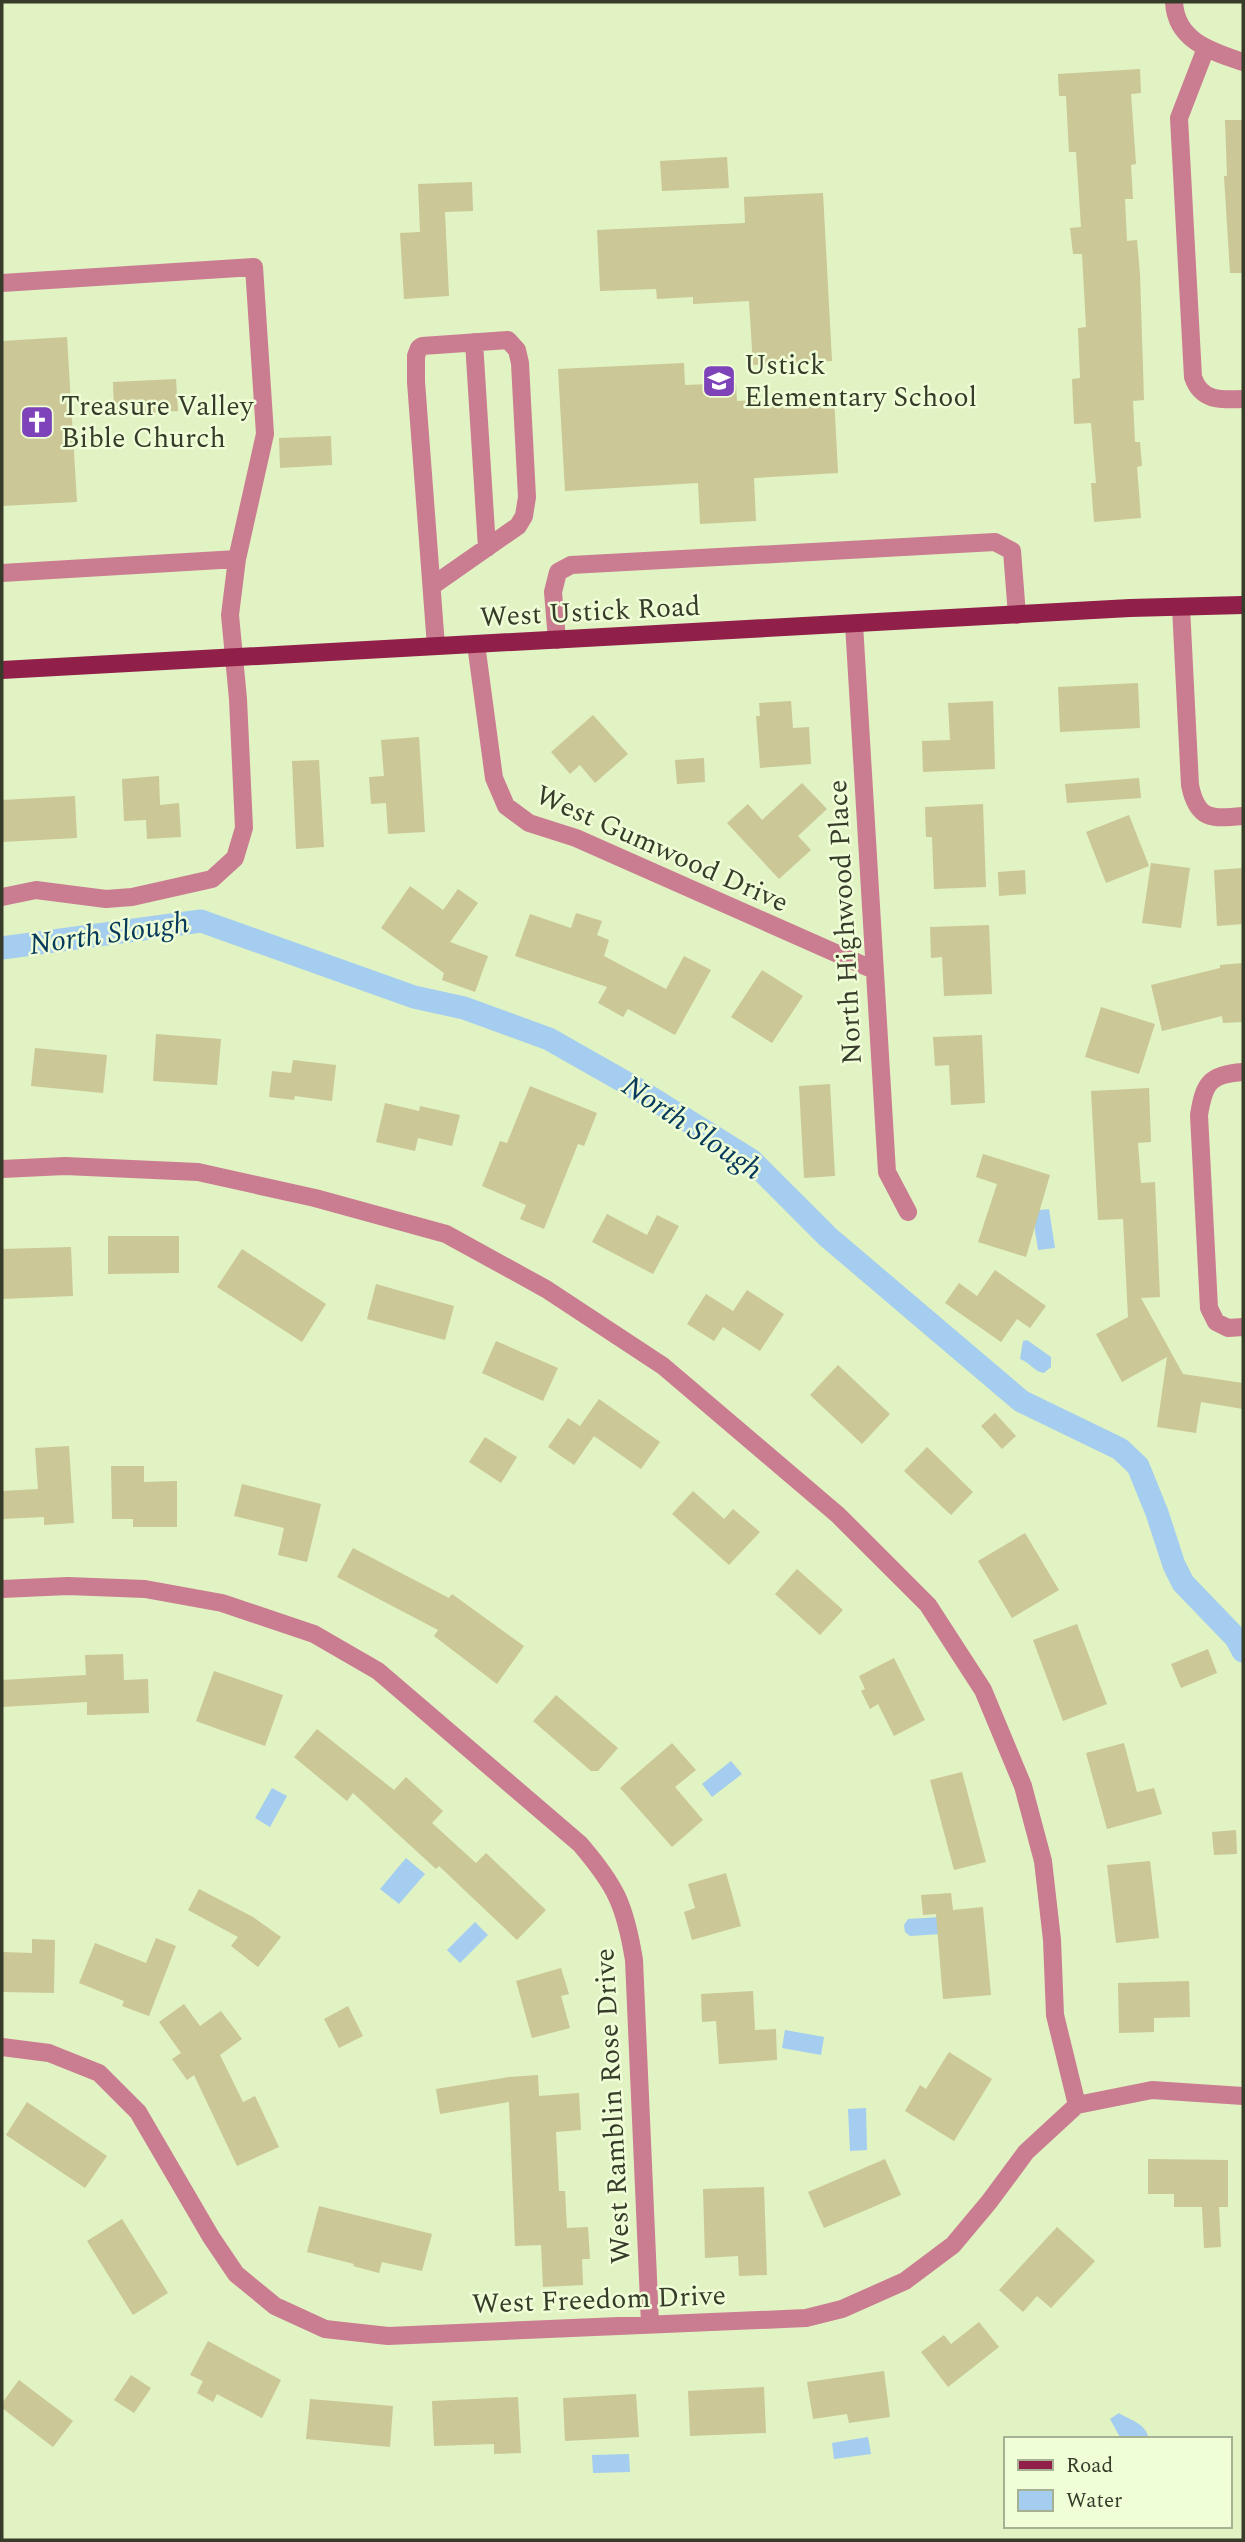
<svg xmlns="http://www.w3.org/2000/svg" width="1245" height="2542" font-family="Spectral,serif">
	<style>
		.water { fill: #a4cdef }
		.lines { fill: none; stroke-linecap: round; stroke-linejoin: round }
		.canal { stroke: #a4cdef; stroke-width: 23 }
		.building { fill: #cbc796 }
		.minor { stroke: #ca7c90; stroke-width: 18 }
		.major { stroke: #90204a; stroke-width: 18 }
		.labels { text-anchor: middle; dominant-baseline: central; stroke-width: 5; stroke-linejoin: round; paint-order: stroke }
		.poi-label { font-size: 28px; fill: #363c29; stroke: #f0fed8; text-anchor: start }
		.street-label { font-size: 28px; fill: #363c29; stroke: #f0fed8 }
		.water-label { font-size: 30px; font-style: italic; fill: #073a5b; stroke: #f0fed8 }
	</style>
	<rect width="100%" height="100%" fill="#e1f2c3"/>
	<!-- water -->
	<path class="water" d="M1049 1209 1055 1248 1038 1250 1032 1211Z
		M1027 1340 1051 1357V1367L1044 1373C1033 1371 1030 1362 1020 1359L1023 1341Z
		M731 1761 742 1774 712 1797 702 1784Z
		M272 1788 287 1796 270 1827 255 1818Z
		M406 1858 425 1874 399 1904 380 1889Z
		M941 1917 942 1934 910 1936 905 1932 904 1925 908 1919Z
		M475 1922 488 1935 460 1963 447 1950Z
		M785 2030 824 2037 821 2055 782 2048Z
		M866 2108 867 2150 850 2151 848 2109Z
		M1119 2413C1131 2421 1145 2422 1149 2439H1121L1110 2419Z
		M868 2437 871 2454 834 2459 832 2443Z
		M629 2454 630 2472 593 2473 592 2455Z"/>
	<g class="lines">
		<!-- canal -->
		<path class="canal" d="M2 948 201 921 414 997 464 1008 549 1039 637 1089 751 1160 828 1237 1021 1401 1120 1449 1138 1466 1157 1513 1174 1565 1183 1583 1236 1638 1243 1651"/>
	</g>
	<!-- building -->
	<path class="building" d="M1140 69 1141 93 1131 94 1136 164 1131 165 1133 199H1125L1127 241 1137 240 1140 274 1144 400 1133 401 1135 442H1140L1142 466 1137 467 1141 518 1094 522 1091 483H1096L1091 423 1074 424 1072 379 1080 378 1078 328 1086 327 1082 254H1073L1070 228 1081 227 1076 152H1069L1066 96H1059L1058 74Z
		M1225 120H1243V273H1230L1224 176H1227Z
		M727 157 729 188 662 191 660 161Z
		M472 182 473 211 445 212 449 296 404 299 400 233 420 232 418 184Z
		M823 193 832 361 753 365 749 301 693 304V297L657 299 656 289 600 291 597 230 745 223 744 197Z
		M67 337 77 502 2 506V341Z
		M684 363 685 385 736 383 737 401 834 396 838 473 754 478 756 521 700 524 698 483 565 491 558 369Z
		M176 379 178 411 114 415 113 382Z
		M331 436 332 465 280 468 279 438Z
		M1138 683 1140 728 1060 732 1058 687Z
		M791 701 793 728 809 727 811 764 760 768 756 716H760L759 703Z
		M993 701 995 769 923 772 922 741 950 740 948 703Z
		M593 715 628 754 595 783 580 765 570 774 551 752Z
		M419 737 425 832 388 834 386 803 371 804 369 777 384 776 381 740Z
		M704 758 705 782 677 784 675 760Z
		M319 760 324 847 296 849 292 761Z
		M159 776 160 805 179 803 181 837 147 839 146 820 124 821 122 779Z
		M1139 778 1141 798 1067 803 1065 784Z
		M802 783 827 809 798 836 811 850 779 879 727 823 748 804 762 820Z
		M75 796 77 838 2 842V800Z
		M983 804 986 887 934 889 932 837H926L925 807Z
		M1129 815 1149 866 1106 883 1086 832Z
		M1151 863 1190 868 1181 928 1142 923Z
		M1243 868V924L1217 926 1214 870Z
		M1025 870 1026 894 999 896 998 872Z
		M410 886 443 910 458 889 478 903 450 942 488 956 475 992 442 980 444 973 381 928Z
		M576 913 602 921 597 935 609 940 604 956 666 989 684 956 711 970 675 1035 628 1009 623 1017 598 1003 607 987 515 956 530 914 571 928Z
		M989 925 992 994 944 996 942 957 931 958 930 927Z
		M1243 963V1022L1223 1023 1222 1016 1162 1031 1151 985 1220 968V965Z
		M762 970 803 996 772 1043 731 1017Z
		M1101 1007 1155 1024 1139 1074 1085 1057Z
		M156 1034 221 1039 217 1085 153 1081Z
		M982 1035 985 1103 951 1105 949 1065 935 1066 933 1037Z
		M35 1048 107 1055 103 1093 31 1086Z
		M293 1060 336 1065 332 1101 295 1096 294 1100 269 1097 272 1071 291 1073Z
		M830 1084 835 1176 804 1178 799 1086Z
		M530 1086 597 1113 584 1146 578 1144 544 1229 520 1219 526 1205 482 1186 500 1141 507 1143Z
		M1149 1088 1151 1142 1138 1143 1141 1183 1155 1182 1160 1297 1141 1298 1183 1374 1243 1383V1409L1201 1402 1196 1433 1157 1427 1167 1357 1122 1382 1096 1334 1128 1317 1123 1219 1098 1220 1091 1091Z
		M385 1103 419 1111 420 1106 460 1115 452 1146 418 1138 415 1151 376 1142Z
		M983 1154 1050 1175 1026 1257 978 1242 997 1184 976 1177Z
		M607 1214 647 1235 657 1215 679 1226 653 1274 592 1242Z
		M108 1236H179V1273L108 1274Z
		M71 1247 73 1296 2 1299V1249Z
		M242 1249 326 1304 302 1342 217 1287Z
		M995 1270 1046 1306 1030 1328 1017 1319 1001 1342 945 1303 959 1283 977 1296Z
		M376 1284 454 1306 445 1340 367 1319Z
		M747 1290 784 1314 760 1351 723 1327 714 1341 687 1324 706 1294 733 1311Z
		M496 1341 558 1368 543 1401 482 1373Z
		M838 1365 890 1414 862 1444 810 1395Z
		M599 1399 660 1442 641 1469 594 1436 574 1465 548 1447 568 1418 580 1426Z
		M995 1413 1016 1436 1002 1449 981 1426Z
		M485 1437 517 1457 501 1483 469 1462Z
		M69 1446 74 1523 44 1525V1517L2 1519V1491L38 1489 35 1448Z
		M927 1447 973 1492 951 1515 904 1471Z
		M111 1466H144V1482L177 1481V1527H133V1519H112Z
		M242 1484 321 1504 307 1562 278 1555 284 1528 234 1516Z
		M693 1491 724 1519 733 1509 760 1532 729 1565 672 1514Z
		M1025 1533 1059 1590 1012 1618 978 1561Z
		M353 1548 449 1598 452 1594 524 1646 497 1684 434 1636 438 1630 337 1577Z
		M797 1569 843 1610 820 1635 775 1594Z
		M1077 1624 1107 1704 1063 1721 1033 1640Z
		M1208 1649 1217 1673 1181 1688 1171 1664Z
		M123 1654 124 1680 148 1679 149 1713 87 1715V1702L2 1707V1680L86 1675 85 1655Z
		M894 1658 925 1720 894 1736 878 1704 870 1709 861 1691 865 1689 859 1676Z
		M214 1671 283 1695 265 1746 196 1721Z
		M556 1695 618 1748 598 1771H591L533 1721Z
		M317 1729 394 1790 406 1777 443 1811 432 1823 476 1863 486 1853 546 1910 517 1940 439 1866 436 1869 353 1793 347 1801 294 1757Z
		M672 1743 696 1770 675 1787 703 1820 672 1847 620 1788Z
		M1124 1743 1137 1792 1154 1788 1162 1814 1107 1829 1086 1753Z
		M962 1772 986 1862 954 1870 930 1780Z
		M1236 1830 1237 1854 1214 1855 1212 1832Z
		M1150 1861 1159 1938 1116 1943 1107 1865Z
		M726 1873 741 1926 692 1940 684 1912 695 1908 688 1884Z
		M199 1889 253 1917 281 1937 258 1967 231 1946 238 1937 188 1910Z
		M951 1893 953 1910 983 1907 991 1995 943 1999 936 1914 923 1915 921 1895Z
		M156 1938 176 1946 149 2016 122 2006 124 2001 79 1983 95 1943 146 1963Z
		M32 1939 55 1940 54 1993 2 1992V1952L32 1953Z
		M561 1968 569 1994 561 1996 570 2028 532 2038 516 1981Z
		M1189 1981 1190 2017 1154 2018V2032L1119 2033 1118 1983Z
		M753 1991 755 2030 776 2029 777 2060 719 2064 716 2021 702 2022 701 1994Z
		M184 2004 200 2026 221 2011 242 2039 220 2055 243 2102 255 2096 279 2147 237 2166 194 2075 187 2080 172 2059 181 2053 159 2022Z
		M348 2006 363 2036 339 2048 324 2019Z
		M949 2052 992 2079 954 2141 905 2111 920 2085 926 2089Z
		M538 2075 539 2096 579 2093 581 2130 556 2132 559 2191H565L567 2228 588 2227 590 2259H582L583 2285 543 2287 541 2245 515 2246 509 2102 440 2114 436 2089 509 2077Z
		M27 2102 107 2156 85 2188 6 2135Z
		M885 2159 901 2195 824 2228 808 2192Z
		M1148 2159 1228 2160V2207H1219L1221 2247 1204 2248 1202 2207H1174V2194H1148Z
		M764 2187 767 2275 739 2276 738 2256 705 2258 703 2189Z
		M319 2206 432 2234 422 2271 382 2262 379 2273 353 2266 354 2264 307 2252Z
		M122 2219 168 2293 133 2315 87 2241Z
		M1057 2227 1095 2261 1051 2308 1037 2296 1023 2312 999 2290Z
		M979 2322 999 2347 948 2387 921 2352 944 2335 951 2344Z
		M208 2341 281 2380 262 2418 217 2394 213 2402 197 2393 203 2381 190 2375Z
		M884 2371 890 2417 849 2423 847 2414 813 2419 807 2382Z
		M131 2375 151 2388 134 2413 114 2400Z
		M19 2380 73 2421 53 2447 2 2408V2403Z
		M764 2387 766 2433 690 2436 688 2391Z
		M636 2394 639 2437 565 2441 563 2398Z
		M518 2397 521 2453 494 2454V2444L434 2446 432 2401Z
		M310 2399 393 2406 390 2447 306 2439Z"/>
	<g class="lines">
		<!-- minor -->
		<path class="minor" d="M1174 2C1176 41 1211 51 1243 62
			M1206 48 1179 118 1193 377C1201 401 1220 400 1243 399
			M2 283 254 267 265 434 237 559 230 615 238 699 244 828 235 858 212 879 132 897 106 899 36 890 2 897
			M474 342 487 548
			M2 573 237 559
			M432 586 518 526 524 516 527 497 520 363 517 350 508 340 422 346 419 348 416 356V382L436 646
			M1181 607 1190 785C1197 820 1211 819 1243 816
			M854 624 887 1172 908 1212
			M557 640 553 592 558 572 571 565 995 542 1012 551 1017 615
			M476 644 494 778 506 806 529 823 576 838 874 970
			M1243 1072C1209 1074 1204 1084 1199 1115L1209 1308 1216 1322 1228 1328 1243 1327
			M2 1169 65 1166 198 1172 315 1198 446 1234 546 1289 663 1366 838 1515 928 1605 983 1690 1023 1786 1043 1861 1052 1940 1055 2015 1077 2105
			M2 1589 68 1586 145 1589 222 1603 314 1634 378 1671 580 1844C616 1886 625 1905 634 1960L650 2324
			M2 2047 49 2053 99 2073 138 2112 211 2237 236 2274 275 2306 325 2329 388 2336 806 2318 842 2309 905 2281 953 2245 989 2202 1026 2152 1077 2105 1152 2090 1243 2096"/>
		<!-- major -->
		<path class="major" d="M2 670 1130 608 1243 605"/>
	</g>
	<!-- icons -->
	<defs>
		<g id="school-square" transform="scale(1.75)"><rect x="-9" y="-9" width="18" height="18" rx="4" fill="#7e43b9" stroke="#f0fed8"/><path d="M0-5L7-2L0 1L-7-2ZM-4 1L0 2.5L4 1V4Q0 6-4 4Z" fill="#fff"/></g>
		<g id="church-square" transform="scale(1.75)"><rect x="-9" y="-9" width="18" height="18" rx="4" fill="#7e43b9" stroke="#f0fed8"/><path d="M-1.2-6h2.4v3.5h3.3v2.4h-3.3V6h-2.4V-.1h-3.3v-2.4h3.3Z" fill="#fff"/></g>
	</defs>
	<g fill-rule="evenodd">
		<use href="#school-square" x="719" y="381"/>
		<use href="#church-square" x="37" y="422"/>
	</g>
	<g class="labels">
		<!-- poi labels -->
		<g class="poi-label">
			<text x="744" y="365">Ustick<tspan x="744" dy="32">Elementary School</tspan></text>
			<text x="61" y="406">Treasure Valley<tspan x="61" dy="32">Bible Church</tspan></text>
		</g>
		<!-- street labels -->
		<g class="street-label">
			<text transform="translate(590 612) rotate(-3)">West Ustick Road</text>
			<text transform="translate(662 849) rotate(24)">West Gumwood Drive</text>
			<text transform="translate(845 922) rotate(-93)">North Highwood Place</text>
			<text transform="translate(613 2106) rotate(-93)">West Ramblin Rose Drive</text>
			<text transform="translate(599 2300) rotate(-2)">West Freedom Drive</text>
		</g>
		<!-- water labels -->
		<g class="water-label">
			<text transform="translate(109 934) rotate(-8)">North Slough</text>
			<text transform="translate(692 1128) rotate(34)">North Slough</text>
		</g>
	</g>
	<!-- border -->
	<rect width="1245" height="2542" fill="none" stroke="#363c29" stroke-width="7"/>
	<!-- legend -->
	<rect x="1004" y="2437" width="228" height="91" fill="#f0fed8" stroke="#a6b092" stroke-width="2"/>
	<rect x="1018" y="2460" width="35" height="10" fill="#90204a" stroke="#a6b092" stroke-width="2"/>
	<text x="1066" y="2472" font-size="21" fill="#363c29">Road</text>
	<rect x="1018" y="2490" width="35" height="21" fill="#a4cdef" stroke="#a6b092" stroke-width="2"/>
	<text x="1066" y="2507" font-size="21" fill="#363c29">Water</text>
</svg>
